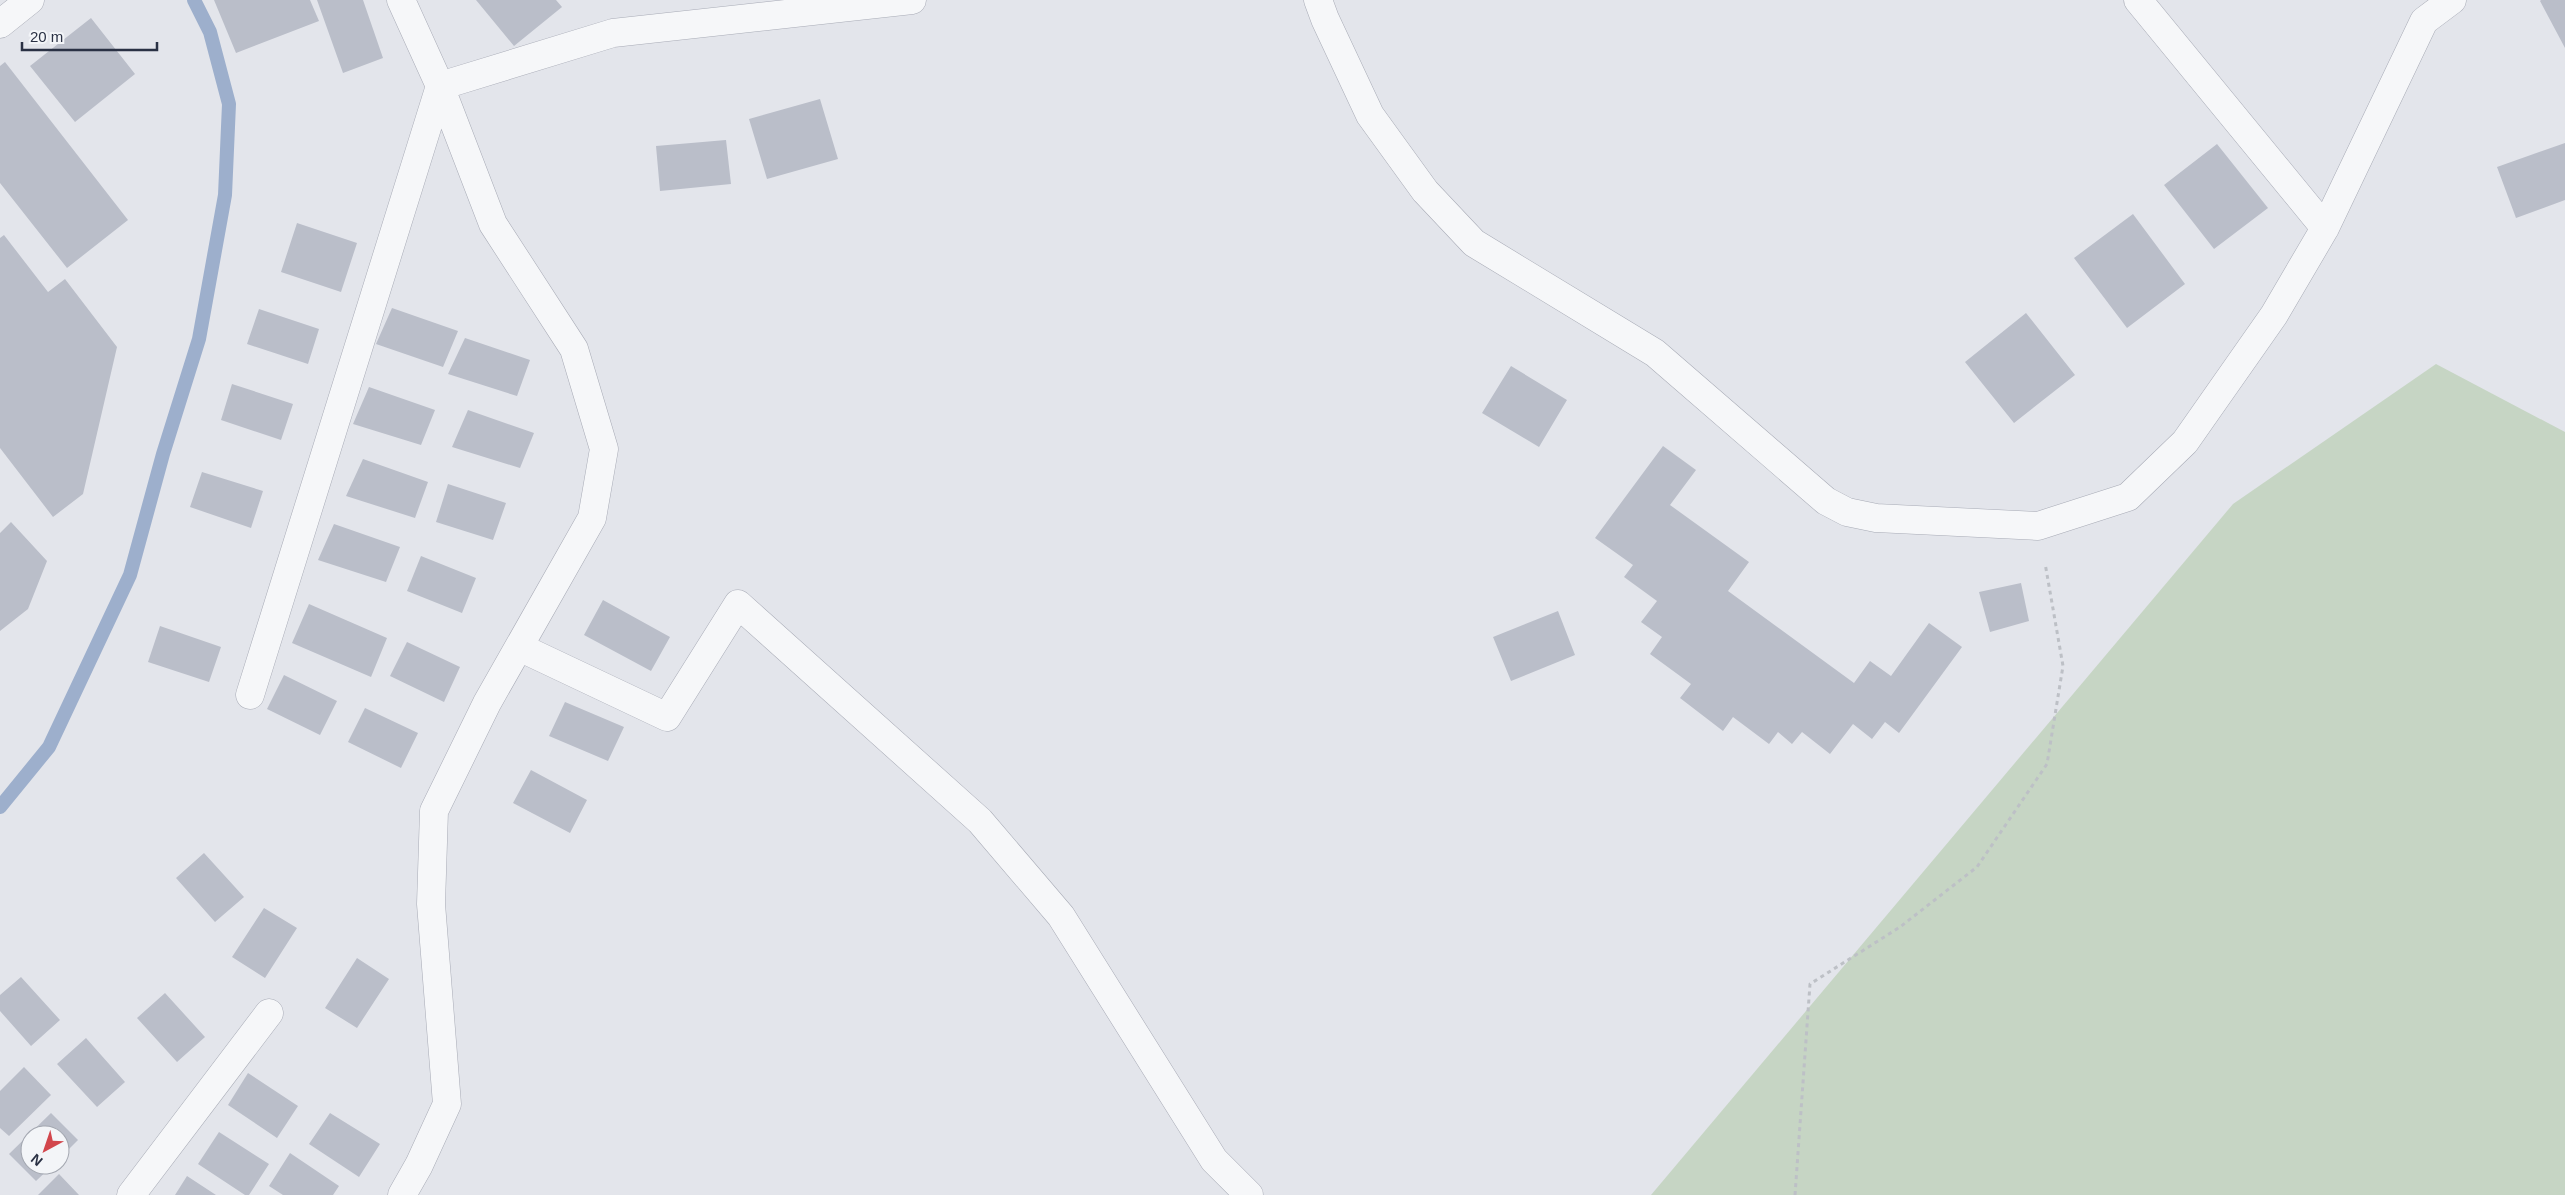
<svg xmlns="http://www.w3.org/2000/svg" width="2565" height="1195" font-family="Helvetica,sans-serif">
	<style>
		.green { fill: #c6d5c4 }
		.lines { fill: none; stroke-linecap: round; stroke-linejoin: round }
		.stream { stroke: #9dafcc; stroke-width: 14 }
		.building { fill: #babec9 }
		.minor-casing { stroke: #a8abb6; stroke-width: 29 }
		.path { stroke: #bdc0c6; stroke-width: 3; stroke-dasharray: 4 4; stroke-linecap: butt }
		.minor { stroke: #f6f7f9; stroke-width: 28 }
	</style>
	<rect width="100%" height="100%" fill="#e3e5eb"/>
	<!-- green -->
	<path class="green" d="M2436 364 2565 432V1195H1651L2233 504Z"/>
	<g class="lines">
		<!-- stream -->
		<path class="stream" d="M0 807 49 747 130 575 163 454 199 339 225 195 229 104 210 32 194 0"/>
	</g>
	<!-- building -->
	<path class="building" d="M214 0H310L319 21 236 53Z
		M317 0H363L383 58 343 73Z
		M476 0H556L562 7 514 46Z
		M2541 0H2565V48L2540 1Z
		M91 18 135 74 75 122 30 66Z
		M5 62 128 220 67 268 0 183V66Z
		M820 99 838 159 767 179 749 119Z
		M726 140 731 184 660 191 656 146Z
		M2565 143V200L2516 218 2497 167Z
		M2217 144 2268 208 2214 249 2164 185Z
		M2133 214 2185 284 2127 328 2074 258Z
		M297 223 357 243 341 292 281 272Z
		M4 235 48 292 65 279 117 347 83 494 53 517 0 448V238Z
		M392 308 458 331 443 367 376 344Z
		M259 309 319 329 308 364 247 344Z
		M2026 313 2075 375 2014 423 1965 362Z
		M465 338 530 360 517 396 448 374Z
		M1511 366 1567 400 1539 447 1482 413Z
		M232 384 293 404 281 440 221 420Z
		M369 387 435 410 421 445 353 424Z
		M468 410 534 433 520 468 452 447Z
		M1663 446 1696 470 1670 505 1749 562 1728 591 1854 683 1870 661 1891 676 1929 623 1962 647 1899 733 1885 722 1872 739 1853 724 1830 754 1802 732 1792 744 1778 732 1769 744 1733 717 1723 731 1680 698 1691 684 1650 654 1662 637 1641 622 1657 601 1624 577 1633 565 1595 538Z
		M363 459 428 482 415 518 346 496Z
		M202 472 263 491 251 528 190 507Z
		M448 484 506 503 493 540 436 522Z
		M11 522 47 561 28 609 0 631V533Z
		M334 524 400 547 386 582 318 560Z
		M421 556 476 578 462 613 407 591Z
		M2021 583 2029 621 1990 632 1979 592Z
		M603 600 670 637 651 671 584 635Z
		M309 604 387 638 371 677 292 643Z
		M1558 611 1575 655 1511 681 1493 637Z
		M160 626 221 647 209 682 148 662Z
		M407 642 460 667 444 702 390 676Z
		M284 675 337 701 320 735 267 709Z
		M565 702 624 727 608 761 549 736Z
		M365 708 418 733 401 768 348 742Z
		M531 770 587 800 570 833 513 803Z
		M204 853 244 897 215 922 176 878Z
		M264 908 297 928 265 978 232 957Z
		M357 958 389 979 357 1028 325 1008Z
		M21 977 60 1020 31 1046 0 1011V995Z
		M165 993 205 1037 177 1062 137 1018Z
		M86 1038 125 1082 97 1107 57 1064Z
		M24 1067 51 1095 9 1136 0 1128V1091Z
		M248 1073 298 1106 277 1138 228 1105Z
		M51 1113 78 1140 60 1158V1135H30V1165H53L36 1181 9 1154Z
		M330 1113 380 1144 359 1177 309 1144Z
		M219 1132 269 1164 249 1195H245L198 1164Z
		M290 1153 339 1186 333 1195H283L269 1186Z
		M59 1174 79 1195H38Z
		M187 1176 216 1195H175Z"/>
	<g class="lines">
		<!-- minor casing -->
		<g class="minor-casing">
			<path id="minor" d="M401 0 440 86 493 224 574 349 604 449 592 518 487 703 434 811 431 904 447 1104 419 1165 402 1195
				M1318 0 1325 19 1370 115 1425 191 1474 243 1655 353 1826 501 1847 512 1876 518 2038 526 2128 497 2185 442 2274 315 2325 228 2424 21 2452 0
				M2138 0 2325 228
				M0 24 30 0
				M440 86 613 33 912 0
				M519 647 667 717 738 604 980 821 1061 916 1214 1160 1249 1195
				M250 695 440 86
				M131 1195 269 1013"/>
		</g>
		<!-- path -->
		<path class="path" d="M1795 1195 1810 984 1900 927 1977 867 2047 764 2063 666 2045 563"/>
		<!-- minor -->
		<use href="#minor" class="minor"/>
	</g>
	<!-- north arrow -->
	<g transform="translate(45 1150) rotate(220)"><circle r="24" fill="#f3f5f8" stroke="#a3a7b0"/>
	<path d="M0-4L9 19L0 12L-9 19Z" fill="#d2464c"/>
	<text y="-8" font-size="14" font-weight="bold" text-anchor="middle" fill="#2a3144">N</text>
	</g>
	<!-- scale -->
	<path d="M22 42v8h135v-8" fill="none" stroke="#2a3144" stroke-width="2.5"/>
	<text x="30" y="42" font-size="15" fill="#2a3144" stroke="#f3f5f8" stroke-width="4" paint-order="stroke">20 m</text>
</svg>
